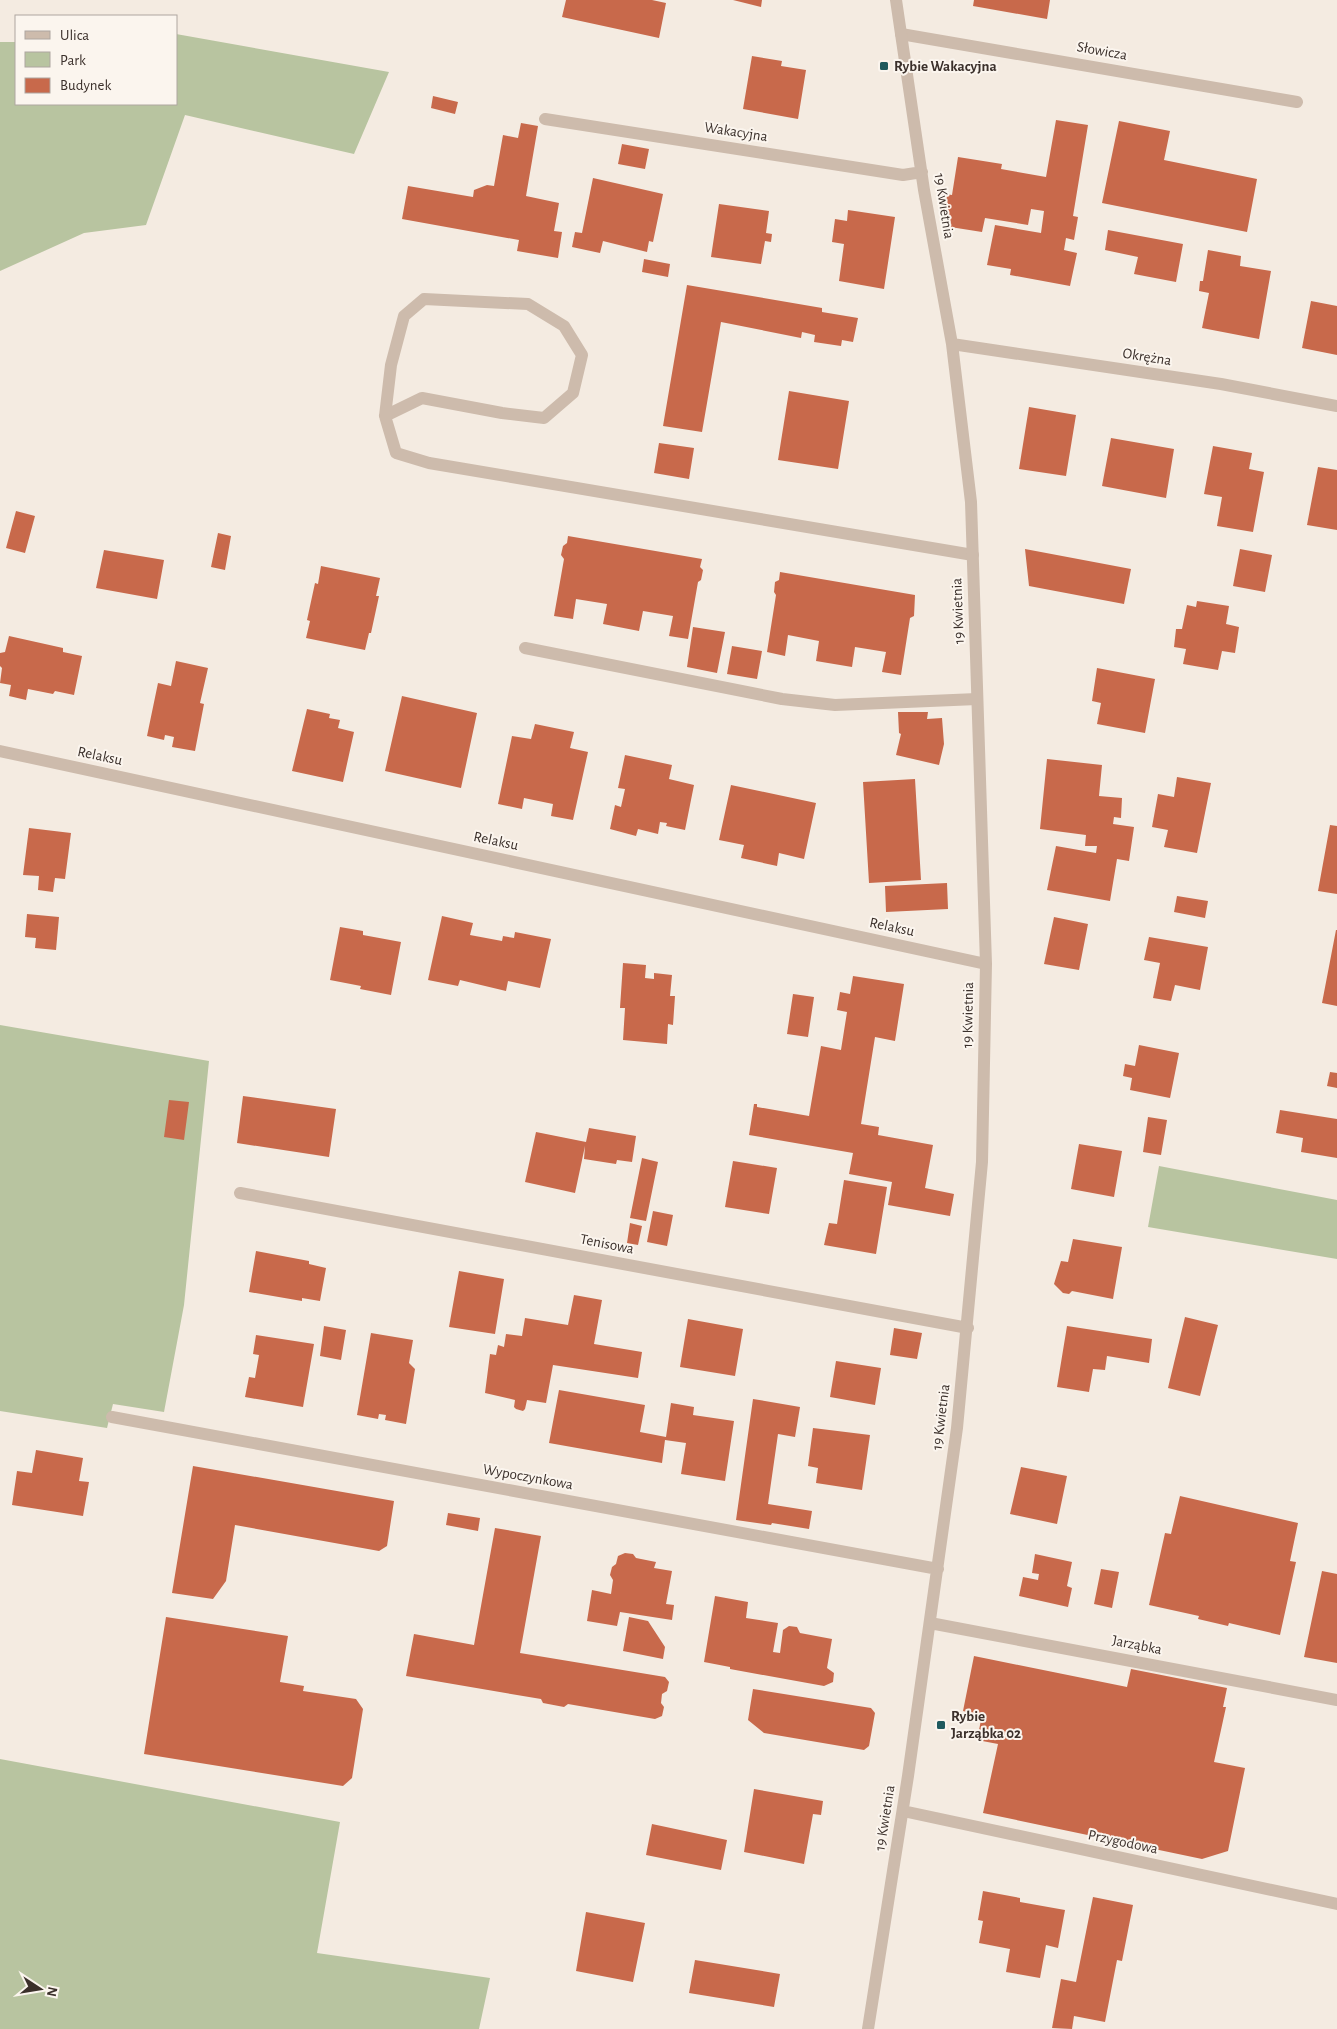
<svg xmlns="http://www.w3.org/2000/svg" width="1337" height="2029" font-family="'Alegreya Sans',sans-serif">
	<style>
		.green { fill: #b8c4a0 }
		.building { fill: #c8694b }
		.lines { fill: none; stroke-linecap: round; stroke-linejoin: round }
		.lane { stroke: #cdbbac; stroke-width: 12 }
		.street { stroke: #cdbbac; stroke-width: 12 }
		.poi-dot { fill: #1f5a5e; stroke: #fbf5ee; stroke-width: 2 }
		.labels { text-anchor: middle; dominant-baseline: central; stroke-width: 4; stroke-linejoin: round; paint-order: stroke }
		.street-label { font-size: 15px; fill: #3b302b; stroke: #fbf5ee }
		.poi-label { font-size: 15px; font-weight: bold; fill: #3b302b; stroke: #fbf5ee; text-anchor: start }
	</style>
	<rect width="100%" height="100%" fill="#f4ebe1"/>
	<!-- green -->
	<path class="green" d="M176 34 389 72 354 154 185 115 146 225 84 233 0 271V42H16V104H176Z
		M0 1025 209 1061 184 1305 164 1412 113 1404 107 1428 0 1411Z
		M1159 1166 1337 1200V1259L1148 1227Z
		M0 1759 340 1822 317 1953 490 1978 479 2029H0Z"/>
	<!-- building -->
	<path class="building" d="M566 0H652L666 3 659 38 562 17Z
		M733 0H762L761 7Z
		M974 0H1050L1047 19 973 6Z
		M752 56 782 61 781 66 806 70 798 119 743 109Z
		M433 96 458 102 455 114 431 108Z
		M1056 120 1088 125 1073 216 1078 217 1074 240 1066 238 1064 250 1077 253 1070 286 1010 275 1011 269 987 265 995 225 1041 233 1044 211 1031 209 1028 225 985 218 982 232 944 226 939 193 952 195 958 157 1002 164 1001 169 1046 177Z
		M1119 121 1170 131 1164 160 1257 179 1247 232 1102 203Z
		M521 123 538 126 526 196 559 203 554 231 562 232 558 258 517 251 519 240 402 219 408 186 473 197 474 190 487 185 494 186 503 135 518 138Z
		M622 144 649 149 645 169 618 164Z
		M593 178 663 194 653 242 649 241 647 252 603 241 600 253 572 247 575 232 582 233Z
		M719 204 769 211 766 233 772 234 771 242 765 241 761 264 711 257Z
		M848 210 895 217 884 289 839 281 844 244 832 242 835 219 847 221Z
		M1108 230 1183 244 1176 282 1134 274 1138 257 1105 250Z
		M1208 250 1241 256 1240 266 1271 271 1259 339 1202 328 1209 293 1199 291 1200 281H1203Z
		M644 259 670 264 668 277 642 272Z
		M687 285 822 308V312L858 318 853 342 842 340 841 346 814 342 815 335 802 332 801 338 721 322 702 432 663 426Z
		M1311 301 1337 306V355L1302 348Z
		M789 391 849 401 838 469 778 460Z
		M1029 407 1076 415 1066 476 1019 469Z
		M1111 438 1174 449 1166 498 1102 486Z
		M659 443 694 448 689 479 654 473Z
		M1213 446 1252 453 1249 469 1264 472 1253 532 1217 526 1222 497 1204 494Z
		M1318 467 1337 470V530L1307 525Z
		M16 511 35 516 25 553 6 548Z
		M218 533 231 536 225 570 211 567Z
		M568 536 702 559 700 567 703 570 701 580 698 582 688 639 669 636 673 616 643 611 639 631 603 624 607 604 576 599 573 619 554 616 564 559 561 555 563 546 567 543Z
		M1025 549 1131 569 1124 604 1029 586Z
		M1240 549 1272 555 1265 592 1233 586Z
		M104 550 164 560 157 599 96 588Z
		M321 566 380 578 376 596H379L371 633H369L365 650 306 638 310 621 307 620 315 583 318 584Z
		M780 572 915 595 914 616 910 618 901 675 882 672 886 652 855 647 852 667 816 661 819 641 788 635 785 656 767 652 776 595 774 592 775 582 779 580Z
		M1197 601 1229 606 1226 624 1239 627 1235 653 1222 651 1218 670 1183 664 1186 649 1174 647 1176 629H1182L1187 605 1196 607Z
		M693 627 725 632 717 673 687 667Z
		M9 636 63 648V652L82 656 74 695 55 691 53 694 28 689 26 700 9 696 11 685 0 683 2 668 0 666V653L5 652Z
		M732 646 762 651 757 679 727 674Z
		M176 661 208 668 200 703 204 704 195 751 172 747 174 737 165 735 164 740 147 736 158 683 171 686Z
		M1097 668 1155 679 1145 733 1097 724 1101 703 1092 701Z
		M402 696 477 713 461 788 385 771Z
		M307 709 330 714 329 718 340 720 338 728 354 732 343 782 292 771Z
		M898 712H928L927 719 942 718 944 744 939 765 896 755 901 734 899 733Z
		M535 724 574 732 570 748 588 752 573 820 551 816 553 804 524 798 522 809 498 804 512 736 531 739Z
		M625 755 672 765 669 779 694 785 685 830 666 826 667 823 660 822 658 834 638 829 636 836 610 829 615 805 621 807 625 789 618 788Z
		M1047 759 1102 765 1099 796 1122 798 1121 818 1114 817 1113 824 1134 827 1129 861 1117 859 1110 901 1047 890 1056 846 1096 853 1097 846H1085L1086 835 1040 829Z
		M1177 777 1211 783 1197 853 1164 847 1168 830 1152 827 1158 794 1174 797Z
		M915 779 921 880 869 883 863 782Z
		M731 785 816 803 804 859 779 853 777 866 741 858 744 845 719 840Z
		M1330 825 1337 826V894L1318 891Z
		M29 828 71 833 65 879 55 878 53 892 38 890 39 876 23 875Z
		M947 883 948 909 886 912 885 886Z
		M1177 896 1208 901 1205 918 1174 912Z
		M27 914 59 917 56 950 35 948 36 938 25 937Z
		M442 916 473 923 470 935 502 941 503 936 514 938 515 932 551 939 540 988 508 981 506 991 460 980 458 986 428 980Z
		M1054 917 1088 924 1079 970 1044 964Z
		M340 927 363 931V935L401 942 391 995 360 989 361 986 330 980Z
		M1336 930H1337V1006L1322 1003Z
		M1149 937 1208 947 1200 990 1175 985 1171 1001 1153 998 1160 963 1144 960Z
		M623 963 646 965 645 978 654 979V973L672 975 670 996H675L673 1025 668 1024 667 1044 623 1040 625 1008H620Z
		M853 976 904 984 895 1041 875 1037 861 1124 879 1127 878 1135 933 1145 925 1188 954 1194 950 1216 888 1205 892 1182 849 1174 853 1153 749 1135 754 1104H757V1107L809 1116 821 1046 841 1050 847 1012 837 1010 840 992 850 994Z
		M793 994 814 997 808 1037 787 1034Z
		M1139 1045 1179 1053 1170 1098 1130 1090 1132 1078 1123 1076 1125 1064 1135 1066Z
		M1330 1072 1337 1073V1088L1327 1086Z
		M243 1096 336 1109 329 1157 237 1143Z
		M169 1100 189 1102 184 1140 164 1137Z
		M1280 1110 1337 1119V1158L1301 1152 1303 1138 1276 1133Z
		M1148 1117 1167 1120 1161 1155 1143 1152Z
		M589 1128 636 1136 632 1162 617 1160 616 1164 584 1159 585 1146 575 1193 525 1182 536 1132 586 1142Z
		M1079 1144 1122 1151 1114 1197 1071 1189Z
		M642 1158 658 1162 646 1221 630 1218Z
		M733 1161 777 1168 769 1214 725 1207Z
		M844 1180 887 1187 876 1254 824 1245 829 1223 837 1224Z
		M653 1211 673 1215 667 1246 647 1242Z
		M630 1223 642 1226 638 1245 627 1243Z
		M1073 1239 1122 1247 1113 1299 1072 1291 1069 1294 1063 1293 1054 1284 1061 1261 1068 1262Z
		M256 1251 309 1261V1264L326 1268 320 1301 302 1298V1301L249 1292Z
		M459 1271 504 1279 495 1334 449 1327Z
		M574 1295 602 1300 594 1344 642 1352 638 1378 553 1365 546 1403 527 1400 525 1409 523 1411 516 1409 514 1407 515 1400 485 1393 490 1354 496 1355 498 1345 504 1347 506 1334 522 1336 525 1318 568 1325Z
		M1185 1317 1218 1325 1200 1396 1168 1388Z
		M688 1319 743 1329 735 1376 680 1367Z
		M324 1326 346 1330 341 1360 320 1356Z
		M1067 1326 1152 1339 1149 1363 1107 1356 1105 1370 1093 1369 1089 1392 1057 1387Z
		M894 1328 922 1333 917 1359 890 1355Z
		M371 1333 413 1340 409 1363 415 1369 406 1424 385 1420 386 1415 379 1414 378 1419 357 1415Z
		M256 1335 314 1344 303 1407 245 1397 249 1377 255 1378 259 1355 253 1354Z
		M836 1361 881 1368 875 1405 830 1397Z
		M559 1390 645 1405 640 1432 666 1437 671 1403 694 1407 693 1415 734 1421 725 1481 681 1474 686 1443 665 1440 662 1463 549 1443Z
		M753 1399 800 1407 795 1437 778 1434 768 1504 812 1511 809 1529 772 1523 771 1525 736 1520Z
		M813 1428 870 1435 862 1490 816 1483 818 1468 808 1466Z
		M36 1450 83 1458 79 1481 89 1482 83 1516 12 1505 17 1471 32 1473Z
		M193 1466 394 1501 387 1546 379 1551 235 1525 226 1581 213 1599 172 1593Z
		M1021 1467 1067 1476 1057 1524 1010 1514Z
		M1180 1496 1298 1523 1290 1561 1296 1562 1280 1635 1229 1623 1228 1626 1198 1619 1199 1616 1149 1605 1165 1533 1171 1534Z
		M448 1513 480 1518 478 1531 446 1525Z
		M495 1528 541 1536 520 1653 665 1677 669 1682 667 1691 662 1694 661 1703 664 1707 662 1716 655 1719 568 1704 564 1707 543 1703 541 1699 406 1676 414 1634 474 1645Z
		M625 1553 633 1554 636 1558 656 1562 654 1568 672 1571 666 1604 674 1605 672 1620 620 1612 617 1626 587 1621 592 1590 611 1594 613 1580 610 1575 612 1567 616 1564 618 1556Z
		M1035 1554 1072 1562 1067 1586 1072 1588 1068 1607 1019 1596 1023 1577 1038 1580 1039 1574 1032 1573Z
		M1101 1569 1119 1572 1112 1608 1094 1604Z
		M1322 1571 1337 1574V1663L1304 1657Z
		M715 1596 748 1602 746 1618 778 1623 773 1652 780 1653 783 1630 789 1626 797 1627 800 1633 832 1639 827 1668 834 1673 833 1682 824 1686 730 1669V1667L704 1662Z
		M166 1617 288 1636 280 1682 304 1686 303 1691 356 1699 363 1709 352 1778 343 1786 144 1754Z
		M629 1617 648 1621 665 1647 663 1659 623 1651Z
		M974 1656 1127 1687 1131 1669 1227 1688 1223 1707H1226L1214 1762 1245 1768 1228 1851 1202 1859 983 1813 998 1744 977 1740 982 1715 963 1711Z
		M753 1689 871 1708 875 1713 869 1746 864 1750 764 1733 748 1720Z
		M754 1789 823 1801 821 1815 813 1814 804 1864 744 1852Z
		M652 1824 727 1840 721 1870 646 1855Z
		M983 1891 1020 1898V1902L1065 1910 1058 1948 1046 1945 1040 1978 1006 1972 1010 1949 979 1943 983 1921 978 1920Z
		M1093 1897 1133 1905 1122 1961 1117 1960 1105 2022 1074 2016 1072 2029 1052 2028 1061 1979 1076 1982Z
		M586 1912 645 1923 633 1982 576 1971Z
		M695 1960 780 1974 774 2007 689 1993Z"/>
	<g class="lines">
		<!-- lane -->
		<path class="lane" d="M901 34 1297 102
			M385 416 391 365 404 316 424 299 528 304 564 326 582 355 573 393 544 418 502 413 422 398 385 416 396 453 429 463 973 555"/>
		<!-- street -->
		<path class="street" d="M545 119 903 175 922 172
			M952 344 1221 384 1337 406
			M525 648 782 699 835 705 977 699
			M0 751 986 964
			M240 1193 968 1328
			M112 1417 938 1569
			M930 1623 1337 1700
			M903 1811 1337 1904
			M868 2029 908 1776 957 1428 982 1162 986 964 971 502 952 344 924 190 896 0"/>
	</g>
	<!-- markers -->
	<g class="poi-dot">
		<rect x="879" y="61" width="10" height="10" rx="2.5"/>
		<rect x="936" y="1720" width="10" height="10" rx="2.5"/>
	</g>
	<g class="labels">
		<!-- street labels -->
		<g class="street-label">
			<text transform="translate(1102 51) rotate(10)">Słowicza</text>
			<text transform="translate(736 132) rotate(9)">Wakacyjna</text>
			<text transform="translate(944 206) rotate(81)">19 Kwietnia</text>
			<text transform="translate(1147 357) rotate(9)">Okrężna</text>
			<text transform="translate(958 611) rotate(-92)">19 Kwietnia</text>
			<text transform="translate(100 756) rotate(12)">Relaksu</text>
			<text transform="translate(496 841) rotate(12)">Relaksu</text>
			<text transform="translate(892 927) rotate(12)">Relaksu</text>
			<text transform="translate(968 1015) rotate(-89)">19 Kwietnia</text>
			<text transform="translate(607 1244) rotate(11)">Tenisowa</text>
			<text transform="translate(941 1417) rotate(-83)">19 Kwietnia</text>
			<text transform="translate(528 1477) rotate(10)">Wypoczynkowa</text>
			<text transform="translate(1137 1645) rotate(11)">Jarząbka</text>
			<text transform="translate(885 1818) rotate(-81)">19 Kwietnia</text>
			<text transform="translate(1123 1842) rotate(12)">Przygodowa</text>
		</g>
		<!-- poi labels -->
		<g class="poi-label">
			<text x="894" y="66">Rybie Wakacyjna</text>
			<text x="951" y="1716">Rybie<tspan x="951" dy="17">Jarząbka 02</tspan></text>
		</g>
	</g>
	<!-- legend -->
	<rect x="15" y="15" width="162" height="90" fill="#fbf5ee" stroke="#aea6a0"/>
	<rect x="25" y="31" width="25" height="8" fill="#cdbbac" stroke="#aea6a0"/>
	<text x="60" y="40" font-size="15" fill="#3b302b">Ulica</text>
	<rect x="25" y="52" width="25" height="15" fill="#b8c4a0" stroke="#aea6a0"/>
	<text x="60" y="65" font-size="15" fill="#3b302b">Park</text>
	<rect x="25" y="78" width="25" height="15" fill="#c8694b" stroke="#aea6a0"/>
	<text x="60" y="90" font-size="15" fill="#3b302b">Budynek</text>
	<!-- north arrow -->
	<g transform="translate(40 1989) rotate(102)" stroke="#fbf5ee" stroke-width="4" paint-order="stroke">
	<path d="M0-4L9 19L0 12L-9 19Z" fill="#3b302b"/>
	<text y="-8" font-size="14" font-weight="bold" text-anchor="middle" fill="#3b302b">N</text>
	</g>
</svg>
